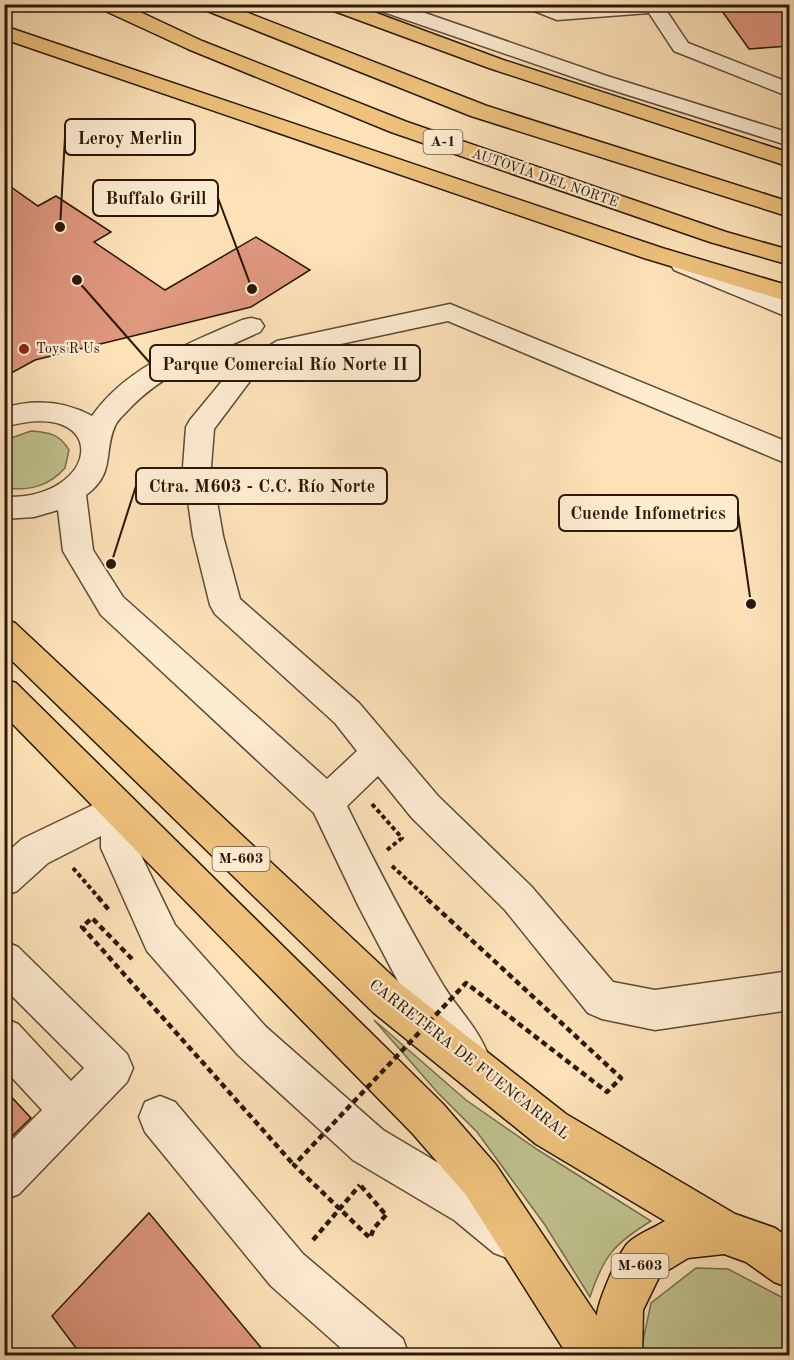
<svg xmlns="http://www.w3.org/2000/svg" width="794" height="1360" font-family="'Old Standard TT',serif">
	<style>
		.green { fill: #c0c38e; stroke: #756e4c; stroke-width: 1.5 }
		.building { fill: #df977e; stroke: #2a180a; stroke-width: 1.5 }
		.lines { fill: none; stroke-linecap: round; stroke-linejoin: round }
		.minor-casing { stroke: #5f4a36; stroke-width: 3 }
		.highway-casing { stroke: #2a180a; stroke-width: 3 }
		.path-far1 { stroke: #2a180a; stroke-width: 4; stroke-dasharray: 4.5 3; stroke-linecap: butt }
		.path { stroke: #2a180a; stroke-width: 4.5; stroke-dasharray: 6 4; stroke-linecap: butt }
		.minor { fill: #feecd1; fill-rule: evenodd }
		.highway { fill: #eec17c; fill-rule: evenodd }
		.path-bridge-far1 { stroke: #2a180a; stroke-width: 4; stroke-dasharray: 4.5 3; stroke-linecap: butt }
		.path-bridge { stroke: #2a180a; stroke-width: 4.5; stroke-dasharray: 6 4; stroke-linecap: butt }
		.poi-dot { fill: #8f2418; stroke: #feecd1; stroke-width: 2 }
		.labels { text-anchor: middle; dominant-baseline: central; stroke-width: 4.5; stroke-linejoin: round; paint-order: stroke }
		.far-street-label { font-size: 14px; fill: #2a180a; stroke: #feecd1 }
		.far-poi-label { font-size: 14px; fill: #2a180a; stroke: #feecd1; text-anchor: start }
		.shield { fill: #feecd1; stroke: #6a5846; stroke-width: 1.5 }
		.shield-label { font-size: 15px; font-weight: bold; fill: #2a180a }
		.street-label { font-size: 16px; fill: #2a180a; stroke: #feecd1 }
		.leader { fill: none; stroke: #2a180a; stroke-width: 2 }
		.callout-dot { fill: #2a180a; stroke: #feecd1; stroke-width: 2 }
		.callout { fill: #feecd1; stroke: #2a180a; stroke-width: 2 }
		.callout-label { font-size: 18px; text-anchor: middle; font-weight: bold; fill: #2a180a }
	</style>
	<rect width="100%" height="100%" fill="#fde2b8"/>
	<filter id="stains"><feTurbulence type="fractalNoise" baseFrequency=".00333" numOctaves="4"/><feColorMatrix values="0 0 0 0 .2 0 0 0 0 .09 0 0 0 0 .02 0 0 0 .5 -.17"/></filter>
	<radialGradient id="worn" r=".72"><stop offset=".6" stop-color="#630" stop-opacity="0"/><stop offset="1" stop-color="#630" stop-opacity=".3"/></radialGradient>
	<!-- green -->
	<path class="green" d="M31 431C48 432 60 434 69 450L65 468C49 486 30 491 6 488L4 487 5 440Z
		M374 1020 466 1100 538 1150 651 1221C614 1244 604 1255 590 1297L545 1225 477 1132 438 1093Z
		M696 1268 728 1269 789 1301V1355H640L651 1303Z"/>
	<!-- building -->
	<path class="building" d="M717 4H789V46L749 49Z
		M4 182 38 206 56 196 111 232 94 242 165 290 256 237 310 270 251 307 35 360 4 377Z
		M4 1089 31 1118 4 1144Z
		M149 1213 268 1356H82L52 1316Z"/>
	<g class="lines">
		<!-- minor casing -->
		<g class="minor-casing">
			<path id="minor" d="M370 4H399L607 76 790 133V146L593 84 372 8Z
				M525 4H551L559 8 609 4H662L688 43 790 83V97L674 51 649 13 557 20 527 8Z
				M683 257 790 300V318L674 270 671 265 674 260Z
				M450 304 790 443V465L448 321 294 354 250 381 214 429 211 467 223 536 240 599 359 703 438 796 531 886 613 982 655 990 790 971V1010L655 1030 602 1019 588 1013 505 910 412 818 378 776 347 806C376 865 406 923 440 980 454 1005 476 1025 487 1052L481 1066 467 1072 453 1066 413 1010 359 907 314 813 101 615 63 551 58 510 34 517 4 519V497C102 500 112 396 4 427V408C34 399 64 401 92 416 127 366 188 344 242 320L251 318 260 320 264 326 260 332C214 353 166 371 130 408 125 414 118 419 115 426 103 452 116 473 86 495L93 550 123 597 327 779 357 751 335 723 215 614 210 605 193 536 183 467 186 427 190 420 232 369 277 341Z
				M118 793 131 798 136 809 137 847 175 925 266 1027 383 1130 484 1190 526 1221 532 1237 526 1253 510 1259 494 1253 454 1220 353 1160 238 1055 147 951 101 848V836L48 863 17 891 4 896V855L22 839Z
				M4 941 18 947 127 1054 133 1068 127 1082 19 1194 4 1200V1148L42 1110 4 1069V1018L18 1024 71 1081 84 1068 4 988Z
				M160 1096 175 1102 303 1254 403 1339 409 1356H350L271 1286 145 1132 139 1117 145 1102Z"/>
		</g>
		<!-- highway casing -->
		<g class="highway-casing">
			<path id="highway" d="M97 4H123L202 41 407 122 726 232 790 250V265L710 242 391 132 188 49 99 8Z
				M198 4H225L487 106 790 202V217L471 116 200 8Z
				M324 4H352L503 60 790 153V167L489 68 326 8Z
				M4 26 662 248 790 286V302L644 258 4 39Z
				M4 619 15 623 402 985 566 1114 735 1214 775 1228 790 1239V1288L774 1282 746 1262 724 1254 688 1258 660 1275 643 1310 642 1356H568L466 1195 413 1134 4 715V679L16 683 443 1104 496 1165 597 1316C597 1303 619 1252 628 1243 637 1234 654 1228 665 1221L536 1144 374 1013 4 653Z"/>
		</g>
		<!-- path-far1 -->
		<path class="path-far1" d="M372 804 402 838 387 850
			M73 868 99 898"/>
		<!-- path -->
		<path class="path" d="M98 897 109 910
			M132 959 92 918 82 927 294 1165
			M361 1186 386 1215
			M313 1240 360 1185"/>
		<!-- minor -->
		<use href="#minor" class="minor"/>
		<!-- highway -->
		<use href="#highway" class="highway"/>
		<!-- path-bridge-far1 -->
		<path class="path-bridge-far1" d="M392 866 427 898"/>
		<!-- path-bridge -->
		<path class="path-bridge" d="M386 1215 374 1228 370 1238 294 1165 466 983 607 1092 621 1078 425 897"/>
	</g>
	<!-- markers -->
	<circle class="poi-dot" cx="24" cy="349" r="6"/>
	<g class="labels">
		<!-- far-street labels -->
		<g class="far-street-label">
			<text transform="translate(545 178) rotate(19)">AUTOVÍA DEL NORTE</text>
		</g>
		<!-- far-poi labels -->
		<g class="far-poi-label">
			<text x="36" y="349">Toys'R Us</text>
		</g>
		<!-- shield labels -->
		<g class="shield">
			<rect x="423.5" y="130" width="39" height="24" rx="4.5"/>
			<rect x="212.5" y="847" width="57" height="24" rx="4.5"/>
			<rect x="611.5" y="1254" width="57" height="24" rx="4.5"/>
		</g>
		<g class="shield-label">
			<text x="443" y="142">A-1</text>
			<text x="241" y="859">M-603</text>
			<text x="640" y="1266">M-603</text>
		</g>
		<!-- street labels -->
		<g class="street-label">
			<text transform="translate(469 1060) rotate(38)">CARRETERA DE FUENCARRAL</text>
		</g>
	</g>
	<!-- callouts -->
	<path class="leader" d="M60 227L65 137M252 289L218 198M77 280L150 363M111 564L136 486M751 604L738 513"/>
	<g class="callout-dot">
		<circle cx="60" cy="227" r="6"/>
		<circle cx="252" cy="289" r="6"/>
		<circle cx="77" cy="280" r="6"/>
		<circle cx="111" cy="564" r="6"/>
		<circle cx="751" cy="604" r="6"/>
	</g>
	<g class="callout">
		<rect x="65" y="119" width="130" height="36" rx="6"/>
		<rect x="93" y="180" width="125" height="36" rx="6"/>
		<rect x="150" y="345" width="270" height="36" rx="6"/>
		<rect x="136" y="468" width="251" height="36" rx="6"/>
		<rect x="559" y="495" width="179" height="36" rx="6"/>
	</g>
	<g class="callout-label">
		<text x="130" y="144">Leroy Merlin</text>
		<text x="156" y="204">Buffalo Grill</text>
		<text x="285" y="370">Parque Comercial Río Norte II</text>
		<text x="262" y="492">Ctra. M603 - C.C. Río Norte</text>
		<text x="648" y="519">Cuende Infometrics</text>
	</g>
	<!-- margin -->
	<rect width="794" height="1360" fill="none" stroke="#fde2b8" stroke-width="24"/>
	<rect x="6" y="6" width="782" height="1348" fill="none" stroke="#2a180a" stroke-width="3"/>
	<rect x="12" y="12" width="770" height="1336" fill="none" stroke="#2a180a" stroke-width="1.5"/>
	<rect width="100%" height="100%" filter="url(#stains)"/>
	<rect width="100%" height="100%" fill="url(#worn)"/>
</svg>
